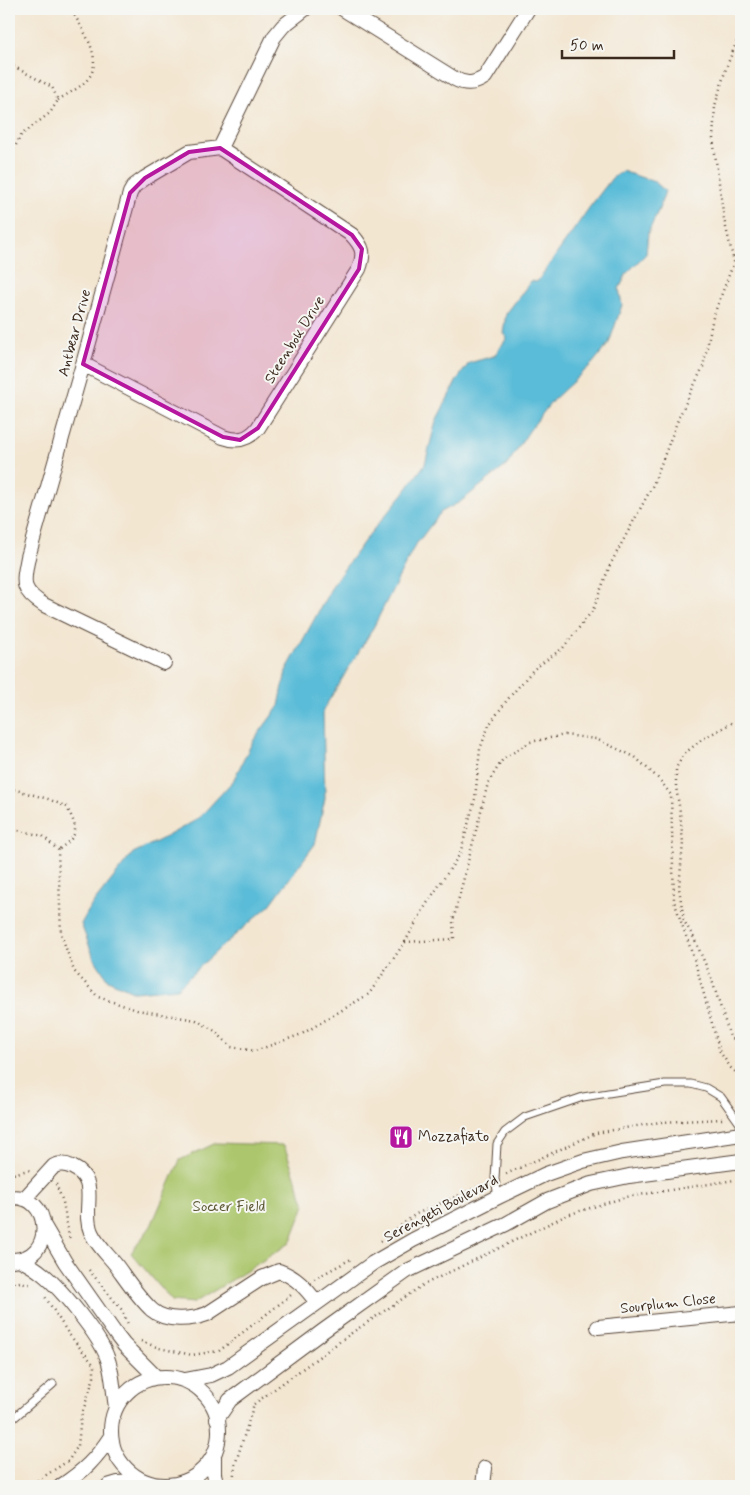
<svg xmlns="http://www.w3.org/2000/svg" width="750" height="1495" font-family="Mynerve,sans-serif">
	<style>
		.green { fill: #abc66c; stroke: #737845 }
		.water { fill: #5abcd8; stroke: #4a737b }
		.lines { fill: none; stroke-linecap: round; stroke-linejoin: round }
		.lane-casing { stroke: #574639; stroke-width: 9 }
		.street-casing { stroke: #574639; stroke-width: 16 }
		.path { stroke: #574639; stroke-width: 2.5; stroke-dasharray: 1 4; stroke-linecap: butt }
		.lane { stroke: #fff; stroke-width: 7 }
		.street { stroke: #fff; stroke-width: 14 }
		.marked { fill: #b5179e; fill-opacity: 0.2; stroke: #b5179e; stroke-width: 4; stroke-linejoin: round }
		.labels { text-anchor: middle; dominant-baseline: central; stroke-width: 4; stroke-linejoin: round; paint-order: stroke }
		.street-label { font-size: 15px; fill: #3b2a1e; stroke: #f6f6f2 }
		.poi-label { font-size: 15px; fill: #3b2a1e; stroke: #f6f6f2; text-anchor: start }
		.park-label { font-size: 15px; fill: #5d5935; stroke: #f6f6f2 }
	</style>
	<rect width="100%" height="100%" fill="#f6f6f2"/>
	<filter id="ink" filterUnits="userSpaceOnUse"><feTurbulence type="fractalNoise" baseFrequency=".02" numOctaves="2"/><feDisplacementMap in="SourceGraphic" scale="10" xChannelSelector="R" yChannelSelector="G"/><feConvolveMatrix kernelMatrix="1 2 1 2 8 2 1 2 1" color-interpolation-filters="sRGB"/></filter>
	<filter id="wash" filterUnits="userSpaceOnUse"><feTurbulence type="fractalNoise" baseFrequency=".0096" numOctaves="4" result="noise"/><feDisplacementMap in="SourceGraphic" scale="20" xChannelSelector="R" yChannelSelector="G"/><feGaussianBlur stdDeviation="1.12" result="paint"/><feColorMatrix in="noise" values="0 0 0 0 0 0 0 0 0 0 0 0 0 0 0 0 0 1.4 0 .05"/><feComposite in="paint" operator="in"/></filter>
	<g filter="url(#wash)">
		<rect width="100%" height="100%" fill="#f3e6d1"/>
		<!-- green -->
		<path class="green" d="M216 1143 284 1145 305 1205 290 1243 245 1272 194 1303 172 1301 131 1253 151 1226 180 1160Z"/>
		<!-- water -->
		<path class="water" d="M622 171 655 182 665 191 659 209 648 233 646 254 627 273 619 289 622 305 609 343 592 364 553 400 529 431 507 465 460 502 441 512 414 547 372 630 323 710 325 798 315 844 270 905 220 948 177 988 135 992 108 980 94 958 81 924 91 906 133 853 160 840 198 819 233 781 253 741 279 706 286 671 334 583 368 536 403 494 425 464 436 421 457 380 469 363 494 356 507 338 503 333 506 314 531 281 537 282 589 208 612 178Z"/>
	</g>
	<g filter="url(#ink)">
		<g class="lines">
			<!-- lane casing -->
			<g class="lane-casing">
				<path id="lane" d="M498 1197 495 1179 497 1144 505 1132 525 1117 583 1097 665 1084H691L706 1088 721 1097 741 1125
					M9 1422 53 1384"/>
			</g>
			<!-- street casing -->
			<g class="street-casing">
				<path id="street" d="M343 9 455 79C466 85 475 84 485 77L528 9
					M83 364 223 437C237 442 248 440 258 428L359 269C365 253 363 247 352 235L220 148
					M164 663 44 605C20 590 23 583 28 557L83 364 130 193 134 186 145 178 189 152 220 148 274 37 283 26 305 9
					M9 1198C52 1190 58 1263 9 1260
					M24 1199 54 1166C61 1163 66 1164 72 1167 101 1181 81 1209 91 1232 96 1244 108 1255 116 1265 127 1280 138 1297 152 1310 166 1322 191 1320 207 1314L262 1278 279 1271C296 1277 306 1288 317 1303
					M44 1226 65 1262 117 1336 124 1345 156 1377
					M21 1260C29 1264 37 1269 44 1275 62 1290 99 1335 107 1357 113 1372 113 1390 116 1407
					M598 1327 741 1313
					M111 1431a54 54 0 1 1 108 0a54 54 0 1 1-108 0Z
					M185 1380 211 1375 228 1367 373 1263 413 1240 498 1197 546 1174 583 1161 622 1152 741 1134
					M217 1419 230 1400 323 1331 407 1271 506 1224 547 1201 591 1184 629 1176 741 1161
					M214 1454V1474L217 1486
					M61 1486C84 1471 96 1459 111 1436
					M108 1486 118 1483 141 1481
					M483 1486 485 1468"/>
			</g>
			<!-- path -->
			<path class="path" d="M9 64 52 87 58 100 50 113 21 135 9 159
				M58 100C67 94 80 88 87 80 106 59 81 28 71 9
				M741 721H735L701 740 684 754 676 768V787L680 812 683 843 679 888 684 921 694 938 711 977 730 1037 741 1043
				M9 788 48 799 67 807C78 830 80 834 58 850
				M9 828 43 836 58 850 61 934 74 971 98 997 137 1010 196 1020 215 1031 231 1047 255 1051 302 1034 369 994 405 942 426 905 460 854 475 799 480 749 489 725 507 700 534 669 563 648 593 610 610 565 653 485 679 417 703 367 713 317 734 262 724 219 713 139 715 106 726 68 741 31
				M405 942 454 939 453 921 488 783 503 759 530 742 565 735 596 739 635 757 660 780 671 795 674 901 695 962 720 1052 731 1068 741 1077
				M506 1174 596 1133 660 1122 723 1119
				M9 1175 28 1170 31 1171
				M56 1184 63 1202 70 1242
				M381 1241 416 1214 485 1184
				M89 1270 121 1309 129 1326
				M314 1279 353 1258
				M9 1284 20 1282 33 1285
				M141 1341 159 1348 192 1355 218 1351
				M219 1351 291 1295
				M254 1404 353 1332 423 1285 567 1215 626 1197 741 1179
				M231 1484 233 1482 235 1465 254 1404
				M29 1486 68 1461 78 1446 81 1417 94 1377V1365L68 1333 44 1295"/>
			<!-- lane -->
			<use href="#lane" class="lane"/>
			<!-- street -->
			<use href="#street" class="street"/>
		</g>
	</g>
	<!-- marked area -->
	<path class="marked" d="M220 148 352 235 362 249 359 269 258 428 240 440 223 437 83 364 130 193 145 178 189 152Z"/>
	<!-- icons -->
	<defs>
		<g id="restaurant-square" transform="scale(1.25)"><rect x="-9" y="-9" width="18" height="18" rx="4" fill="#b5179e" stroke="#f6f6f2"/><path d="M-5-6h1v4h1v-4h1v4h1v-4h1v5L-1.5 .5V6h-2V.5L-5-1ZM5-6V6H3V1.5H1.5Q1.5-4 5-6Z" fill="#fff"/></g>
	</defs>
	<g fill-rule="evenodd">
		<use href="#restaurant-square" x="401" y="1137"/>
	</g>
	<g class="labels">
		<!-- street labels -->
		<g class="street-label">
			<text transform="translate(75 333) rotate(-75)">Antbear Drive</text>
			<text transform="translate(295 340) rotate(-58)">Steenbok Drive</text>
			<text transform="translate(441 1209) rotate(-28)">Serengeti Boulevard</text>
			<text transform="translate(668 1304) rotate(-6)">Sourplum Close</text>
		</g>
		<!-- poi labels -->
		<g class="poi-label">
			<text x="418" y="1137">Mozzafiato</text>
		</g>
		<!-- park labels -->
		<g class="park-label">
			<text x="229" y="1207">Soccer Field</text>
		</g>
	</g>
	<!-- margin -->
	<rect width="750" height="1495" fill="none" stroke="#f6f6f2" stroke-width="30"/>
	<!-- scale -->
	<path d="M562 50v8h112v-8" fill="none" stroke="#3b2a1e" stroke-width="2.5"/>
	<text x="570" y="50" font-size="15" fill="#3b2a1e" stroke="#f6f6f2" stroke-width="4" paint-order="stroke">50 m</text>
</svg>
